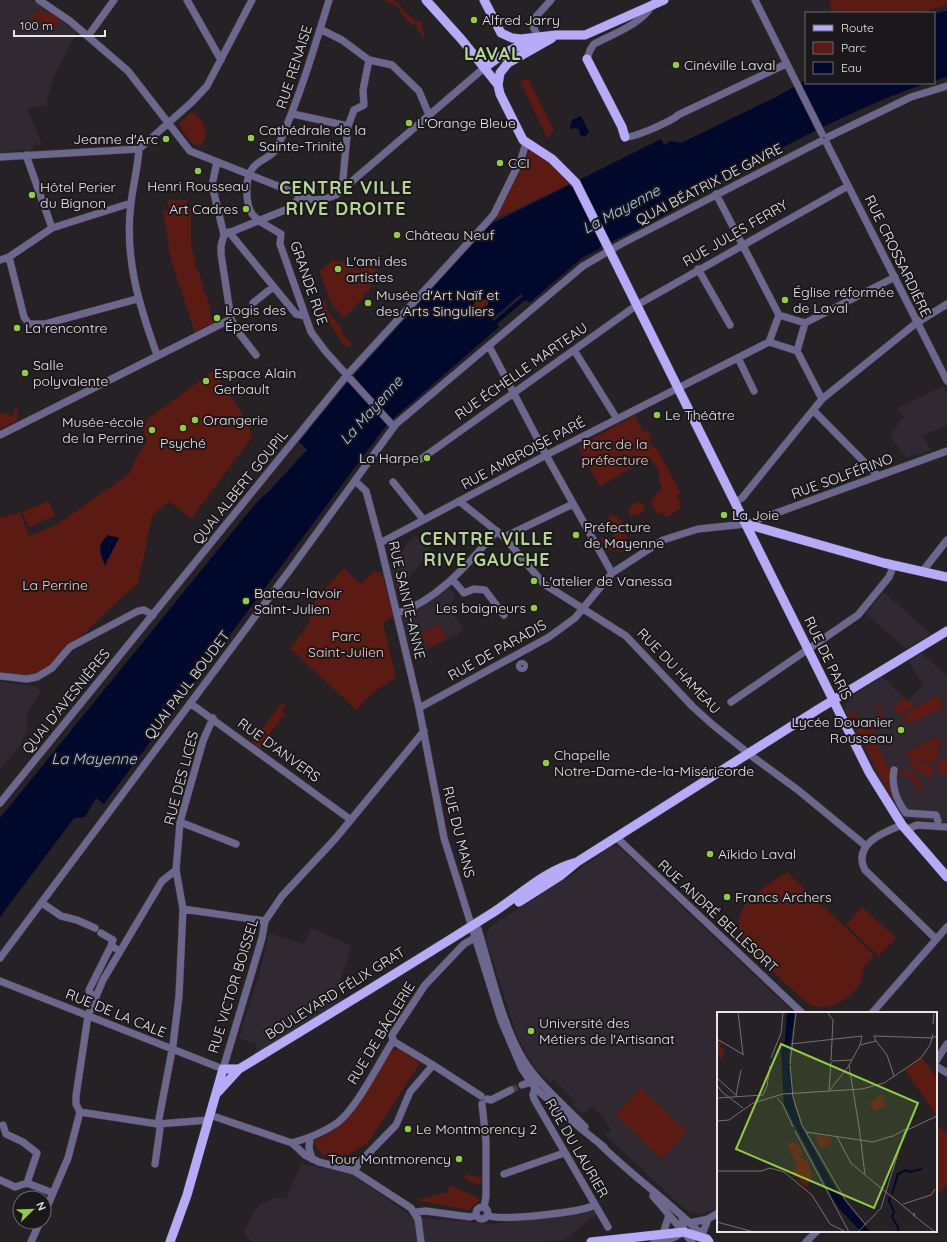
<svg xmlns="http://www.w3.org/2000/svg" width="947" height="1242" font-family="Quicksand,sans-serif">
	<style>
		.built { fill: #312931 }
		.green { fill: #5b1a12 }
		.water { fill: #00082b; fill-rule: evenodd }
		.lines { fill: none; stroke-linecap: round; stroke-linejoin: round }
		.minor-tunnel { stroke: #423e42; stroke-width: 7; stroke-dasharray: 7 3.5; stroke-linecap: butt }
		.minor-casing { stroke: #403c40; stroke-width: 8 }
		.major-casing { stroke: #403c40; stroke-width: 10 }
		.minor { stroke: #6c678c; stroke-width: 7 }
		.major { stroke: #b6abf9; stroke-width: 9 }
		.poi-dot { fill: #90cd41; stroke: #1b181b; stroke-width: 1.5 }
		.labels { text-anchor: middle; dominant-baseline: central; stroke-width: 4; stroke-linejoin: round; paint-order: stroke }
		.poi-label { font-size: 14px; fill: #e7e5e7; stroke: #1b181b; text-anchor: start }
		.street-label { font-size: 14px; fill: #e7e5e7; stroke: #1b181b }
		.park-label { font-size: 14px; fill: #ffc9bf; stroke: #1b181b }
		.water-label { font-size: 15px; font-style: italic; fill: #aecaf2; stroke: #1b181b }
		.district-label { font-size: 18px; font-weight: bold; letter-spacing: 1px; fill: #b3d690; stroke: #1b181b }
		.inset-river { fill: none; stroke: #00082b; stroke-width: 2 }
		.inset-road { fill: none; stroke: #736f73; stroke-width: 1 }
		.view { fill: #90cd41; fill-opacity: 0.15; stroke: #90cd41; stroke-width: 2 }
		.inset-edge { fill: none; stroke: #e7e5e7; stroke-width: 2 }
	</style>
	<rect width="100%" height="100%" fill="#252125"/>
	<!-- built -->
	<path class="built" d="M0 0H32L43 6V10L50 11 77 32 54 77 47 99V105L27 109 42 144 33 146 34 151H27L26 149 0 153Z
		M943 386 947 393V425L922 436 932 450 915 456 914 454 908 458 890 437 893 435 891 432 899 425 895 424 904 418 897 408Z
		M415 535 434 552 429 557 427 556 399 589 396 590 389 564Z
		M447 587 455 594 453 597 455 599 448 607 464 630 453 637 412 657 402 616 428 601Z
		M883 592 913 618 931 634 906 649 866 614Z
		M921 653 947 675V822L905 819 883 785 844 709 849 698 882 677 908 701 923 685 908 661Z
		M0 682 34 686 41 691 27 715V729L21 744 0 770Z
		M611 846 619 847 794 1013H718V1208L704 1214 690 1212 678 1203 604 1134 611 1131 603 1117 592 1107 582 1114 572 1104 576 1102 553 1079 550 1083 538 1070 528 1057 517 1036 486 940 487 932 491 926 575 873Z
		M311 928 352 946 336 992 343 1000 258 1052 256 1048 257 1044 239 1038 261 968 269 933 304 944Z
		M301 1164 351 1173 412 1217 492 1224 595 1211 597 1214 564 1240 545 1242H251L244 1232 255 1210 261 1204 275 1198 286 1199Z"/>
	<!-- green -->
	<path class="green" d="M385 0H394L415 21 422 22V28L425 40 417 29 416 25H412L400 12V8Z
		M830 0H947V5L918 13H831Z
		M35 10 56 15 60 19 58 27 33 19Z
		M528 78 554 130 547 138 520 82Z
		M192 112C205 119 211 136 199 147L191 142 179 126 181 121Z
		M532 150 551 162 549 163 562 173 570 184 497 218 501 206 527 154Z
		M167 200H187V206L191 209V245L196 263 194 266 198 270 204 287 202 291 206 294 211 311 210 315 214 323 195 333 171 260 163 211 169 210Z
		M333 260 351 264 360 270 364 262 380 272 376 274 368 294 366 292 363 295 364 297 344 318 332 305 319 271Z
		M484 299 488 300V305L470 314V310L475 302Z
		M325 300 328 312 341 327 342 333 352 344 350 347 342 344 333 328 325 319 319 304Z
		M214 370 248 423 252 437 191 519 169 501 152 516 138 584 123 596 47 669 28 676 0 673V518L20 512 29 536 58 524 130 473 131 468 147 440 141 424Z
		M15 407H18L17 421 0 429V412L13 416Z
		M635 415 643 432 647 430 652 438 649 440 654 448 656 447 681 493 677 495 681 504 679 505 681 508 666 518 663 513 661 514 659 512 656 514 651 501 662 488 658 479 660 473 650 458 600 486 581 453 579 446Z
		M49 501 55 516 29 527 22 512Z
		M637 502 643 503 645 509 640 515 631 516 628 512 629 508Z
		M612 514 622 521 628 539 626 553 606 549 599 536 612 540 617 525 613 524 608 517Z
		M344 568 361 584 374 571 382 573 393 616 383 623 396 678 372 693 356 710 290 648 309 623 313 603Z
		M439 624 446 638 429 648 421 634Z
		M938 695 943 708 915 722 903 725V720L908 712Z
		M904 697 908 701 910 700 915 705 905 712 901 716 893 709Z
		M282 702 286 705 281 711 286 715 285 717 283 716 260 748 252 743Z
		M877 704C887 715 880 726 873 735L890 771 892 793 891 796 848 715 855 711 864 727 881 718 875 705Z
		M938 737 941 742 938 749V759C930 766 916 758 907 757L905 753Z
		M947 759V774L943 776 937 770 938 762Z
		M913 760 934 766 932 777 923 775 909 766V762Z
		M904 770C914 770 921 781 923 791L918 790C914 782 909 770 897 776L895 781 897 774Z
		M786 873H788L873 954C873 959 868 961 865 966 862 971 863 978 860 984 849 1001 826 1014 807 1003L748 949C722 911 757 891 786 873Z
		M862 907 896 938 879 956 846 925Z
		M399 1049 420 1063 371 1138 366 1144 340 1160 322 1155 313 1141 331 1132 346 1119 391 1050Z
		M641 1088 687 1132 662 1159 615 1115Z
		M939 1126 947 1134V1185L936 1196V1129Z
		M467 1174 472 1176 482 1177 481 1184 477 1185 464 1178Z
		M452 1186 479 1198V1201L469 1210 415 1200 449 1192 448 1187Z"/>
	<!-- water -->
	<path class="water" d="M947 11V77L934 81V14Z
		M806 80V83H927C847 110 770 155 695 194L694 197 687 198 689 201 646 225 600 247 599 249 582 258 529 303 526 300 524 301 497 324 499 327 388 423 104 804 96 798 85 817 74 818 0 917V818L256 503 270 490 307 450 299 442 347 383H351L355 378 354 375 491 224 569 185 572 188 579 180 661 139 664 145 671 141 681 143 774 98ZM521 294 523 296 521 298 494 321 492 319ZM484 299 488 300V305L470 314V310L475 302Z
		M581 116 589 132 584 137 580 135 579 129 576 128 572 129 570 128 572 120Z
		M108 535 119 538 105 565C99 552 97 545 108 535Z"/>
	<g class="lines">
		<!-- minor-tunnel -->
		<path class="minor-tunnel" d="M511 1090 522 1085"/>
		<!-- minor casing -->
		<g class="minor-casing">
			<path id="minor" d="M39 0 70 21 128 71 190 151 313 200 325 199 336 195 484 68
				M187 0 221 60
				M329 0C314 49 299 99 278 146 271 162 250 157 247 184 245 219 257 219 281 234L280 244 311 332 326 352 394 427
				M755 0 822 134
				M320 29 342 40 369 60 392 65 419 91 429 115
				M88 36 114 0
				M538 37 532 24V21L551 0
				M587 59 590 50 594 44C611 35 646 22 652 4
				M293 114 348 126
				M625 137C634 138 672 121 678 115L786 64
				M828 137 911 97 947 86
				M826 142 947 381
				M139 149C138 167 133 185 131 203 124 257 139 305 157 355
				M26 155 52 228
				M0 157 139 149 192 102 207 86 252 0
				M217 162 212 185 224 235
				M342 189 348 126 354 110 364 105 363 90 369 60
				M716 194 779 315
				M229 232 296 314 305 316
				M226 234 290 208 301 196
				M224 235 221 246V254L231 319 239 333 256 355
				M9 257 24 317 29 324H45L137 299
				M0 260 9 257 52 228 131 203
				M698 269 730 325
				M253 303 273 287
				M779 315 805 323 797 351 769 342Z
				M805 323 895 277
				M489 346 546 455 612 573
				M574 350 617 419
				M797 351 822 399
				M738 358 754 391
				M813 410 878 476
				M0 435 231 319
				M421 459 637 305 848 186
				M355 481 366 491 380 543 419 708 444 838 501 1020 522 1069 535 1088 579 1127 604 1147
				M393 482 423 519
				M459 501 504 537 544 584 626 636 693 707 713 725 753 757 798 790 866 846
				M735 502 742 498 822 399 915 324 947 304
				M504 537 573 504
				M380 543 552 452 769 342
				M922 572 947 540
				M452 579 464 593 474 589 485 590 504 615
				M398 613C439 600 469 562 497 531
				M519.5 666a2.5 2.5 0 1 1 5 0a2.5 2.5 0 1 1-5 0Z
				M0 676 27 679 37 677 52 668 70 647 138 611 144 610 153 615
				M731 702 858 615 889 577 894 565
				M190 703 351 820
				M419 708 549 637 575 618 612 573 663 540 698 529 746 524 947 451
				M894 770C891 786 896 800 906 813L936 815 938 821
				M0 803 347 375 488 221 494 214 521 159 526 143
				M180 822 236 844
				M902 825C884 832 852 844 865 870L936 939
				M906 830 917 825 947 827
				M616 837 802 1013
				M42 903 61 916 77 920 95 928
				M183 909 265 921
				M478 929C490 968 502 1025 523 1059 539 1085 564 1105 585 1127
				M101 933 113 940 111 946 115 948
				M0 958 295 563 396 424 583 266 621 244 821 141
				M0 981 223 1069 262 938 265 921 282 896 335 839 424 731
				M96 997 90 993 89 990 111 946
				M872 1013 947 927
				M393 1041 433 1065 481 1096
				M936 1061 947 1044
				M936 1066 947 1073
				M522 1085 534 1081
				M536 1085 533 1095 534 1099 608 1227
				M487 1099 491 1100 511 1090
				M482 1104 486 1141V1196L484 1208
				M80 1112 158 1124 209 1120
				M210 1115 292 1143 305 1155 319 1162 354 1171 411 1208 418 1219 421 1242
				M3 1125 6 1134 23 1142 37 1153 27 1183
				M310 1137 309 1148 312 1159
				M292 1143C308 1138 323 1133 337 1123 357 1108 378 1064 393 1041L392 1035 425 985 464 944 478 936
				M601 1145C634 1178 673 1204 705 1238
				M155 1164 160 1129 158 1124 173 1045 179 996 183 909 176 870 180 822 203 741 213 718
				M354 1171 360 1162 396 1125 410 1092 433 1065
				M504 1174 564 1153
				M0 1180 15 1187 27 1183 53 1193
				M653 1196 692 1242
				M476 1213a6 6 0 1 1 12 0a6 6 0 1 1-12 0Z
				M415 1212 426 1211 470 1217 476 1215
				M44 1214 68 1158 80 1112 76 1104V1096L88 1016 103 980 162 881 176 870
				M487 1215C500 1222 581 1212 595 1205
				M690 1223 708 1219 718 1213
				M663 1234 669 1215
				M702 1235 708 1219
				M31 1242 40 1222
				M654 1242 673 1238 684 1232 682 1216
				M806 1242 817 1231"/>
		</g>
		<!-- major casing -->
		<g class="major-casing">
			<path id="major" d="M426 0 462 40 498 85 500 94 523 140 552 159 576 183 869 772 902 825 947 877
				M484 0 501 33 512 38 521 39 556 35H585L664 0
				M587 59 622 127 625 137
				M484 68C499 57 516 44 534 42
				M498 85 500 73 508 63 552 38
				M746 524 884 563 947 577
				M519 902 560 876 577 862 817 710 947 631
				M218 1092 239 1069
				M170 1242 187 1195 223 1069H239C323 1018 407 967 489 915 517 898 544 870 577 862
				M591 1242 684 1232 707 1239 709 1242"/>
		</g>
		<!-- minor -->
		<use href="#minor" class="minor"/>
		<!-- major -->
		<use href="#major" class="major"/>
	</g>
	<!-- markers -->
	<g class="poi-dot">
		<circle cx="474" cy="20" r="4"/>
		<circle cx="676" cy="65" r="4"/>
		<circle cx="409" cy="123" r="4"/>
		<circle cx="251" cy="138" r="4"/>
		<circle cx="166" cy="139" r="4"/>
		<circle cx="500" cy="163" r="4"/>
		<circle cx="198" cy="171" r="4"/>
		<circle cx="32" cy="195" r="4"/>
		<circle cx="246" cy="209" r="4"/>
		<circle cx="397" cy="235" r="4"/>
		<circle cx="338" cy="269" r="4"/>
		<circle cx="785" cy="300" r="4"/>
		<circle cx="368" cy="303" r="4"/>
		<circle cx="217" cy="318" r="4"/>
		<circle cx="17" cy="328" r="4"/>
		<circle cx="25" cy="373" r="4"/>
		<circle cx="206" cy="381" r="4"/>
		<circle cx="657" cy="415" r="4"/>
		<circle cx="195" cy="420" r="4"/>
		<circle cx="183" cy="428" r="4"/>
		<circle cx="152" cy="430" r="4"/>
		<circle cx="427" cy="458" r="4"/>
		<circle cx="724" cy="515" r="4"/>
		<circle cx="576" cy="535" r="4"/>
		<circle cx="534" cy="581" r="4"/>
		<circle cx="246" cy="601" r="4"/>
		<circle cx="534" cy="608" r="4"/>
		<circle cx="901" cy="730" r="4"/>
		<circle cx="546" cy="763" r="4"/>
		<circle cx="710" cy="854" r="4"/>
		<circle cx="727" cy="897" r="4"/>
		<circle cx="531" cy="1031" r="4"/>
		<circle cx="408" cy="1129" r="4"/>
		<circle cx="459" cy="1159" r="4"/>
	</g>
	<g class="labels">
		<!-- poi labels -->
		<g class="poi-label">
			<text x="482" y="20">Alfred Jarry</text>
			<text x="684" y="65">Cinéville Laval</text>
			<text x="417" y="123">L'Orange Bleue</text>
			<text x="259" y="130">Cathédrale de la<tspan x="259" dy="16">Sainte-Trinité</tspan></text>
			<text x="158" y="139" text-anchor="end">Jeanne d'Arc</text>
			<text x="508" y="163">CCI</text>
			<text x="198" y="186" text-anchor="middle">Henri Rousseau</text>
			<text x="40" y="187">Hôtel Perier<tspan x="40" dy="16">du Bignon</tspan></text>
			<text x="238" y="209" text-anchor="end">Art Cadres</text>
			<text x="405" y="235">Château Neuf</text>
			<text x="346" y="261">L'ami des<tspan x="346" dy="16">artistes</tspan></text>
			<text x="793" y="292">Église réformée<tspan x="793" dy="16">de Laval</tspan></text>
			<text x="376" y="295">Musée d'Art Naïf et<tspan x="376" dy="16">des Arts Singuliers</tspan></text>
			<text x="225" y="310">Logis des<tspan x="225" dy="16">Éperons</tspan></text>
			<text x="25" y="328">La rencontre</text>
			<text x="33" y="365">Salle<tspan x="33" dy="16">polyvalente</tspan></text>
			<text x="214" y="373">Espace Alain<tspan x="214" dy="16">Gerbault</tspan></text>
			<text x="665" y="415">Le Théâtre</text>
			<text x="203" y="420">Orangerie</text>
			<text x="144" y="422" text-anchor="end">Musée-école<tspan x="144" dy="16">de la Perrine</tspan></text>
			<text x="183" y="443" text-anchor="middle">Psyché</text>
			<text x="419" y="458" text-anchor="end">La Harpe</text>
			<text x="732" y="515">La Joie</text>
			<text x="584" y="527">Préfecture<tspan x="584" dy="16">de Mayenne</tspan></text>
			<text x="542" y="581">L'atelier de Vanessa</text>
			<text x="254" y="593">Bateau-lavoir<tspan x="254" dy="16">Saint-Julien</tspan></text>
			<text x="526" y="608" text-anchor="end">Les baigneurs</text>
			<text x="893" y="722" text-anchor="end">Lycée Douanier<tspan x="893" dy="16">Rousseau</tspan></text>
			<text x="554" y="755">Chapelle<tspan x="554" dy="16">Notre-Dame-de-la-Miséricorde</tspan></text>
			<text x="718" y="854">Aîkido Laval</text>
			<text x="735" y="897">Francs Archers</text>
			<text x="539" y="1023">Université des<tspan x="539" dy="16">Métiers de l'Artisanat</tspan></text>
			<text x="416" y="1129">Le Montmorency 2</text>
			<text x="451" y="1159" text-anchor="end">Tour Montmorency</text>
		</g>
		<!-- street labels -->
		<g class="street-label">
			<text transform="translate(294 67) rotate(-72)">RUE RENAISE</text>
			<text transform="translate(709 184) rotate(-27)">QUAI BÉATRIX DE GAVRE</text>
			<text transform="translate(735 233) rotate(-30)">RUE JULES FERRY</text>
			<text transform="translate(898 256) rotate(64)">RUE CROSSARDIÈRE</text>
			<text transform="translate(309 283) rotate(71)">GRANDE RUE</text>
			<text transform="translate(521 371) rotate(-35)">RUE ÉCHELLE MARTEAU</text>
			<text transform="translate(523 453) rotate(-28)">RUE AMBROISE PARÉ</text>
			<text transform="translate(842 476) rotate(-20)">RUE SOLFÉRINO</text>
			<text transform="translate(240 487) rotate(-51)">QUAI ALBERT GOUPIL</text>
			<text transform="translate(407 600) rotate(77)">RUE SAINTE-ANNE</text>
			<text transform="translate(497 650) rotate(-29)">RUE DE PARADIS</text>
			<text transform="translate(828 658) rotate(64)">RUE DE PARIS</text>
			<text transform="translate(679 671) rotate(46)">RUE DU HAMEAU</text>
			<text transform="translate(187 685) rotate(-53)">QUAI PAUL BOUDET</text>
			<text transform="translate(66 701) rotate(-51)">QUAI D'AVESNIÈRES</text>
			<text transform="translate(279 750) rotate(36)">RUE D'ANVERS</text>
			<text transform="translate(181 778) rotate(-75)">RUE DES LICES</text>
			<text transform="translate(459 832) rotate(76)">RUE DU MANS</text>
			<text transform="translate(718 916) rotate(43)">RUE ANDRÉ BELLESORT</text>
			<text transform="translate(233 986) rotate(-73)">RUE VICTOR BOISSEL</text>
			<text transform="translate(335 993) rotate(-32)">BOULEVARD FÉLIX GRAT</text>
			<text transform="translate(116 1013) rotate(22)">RUE DE LA CALE</text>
			<text transform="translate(381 1033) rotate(-59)">RUE DE BÂCLERIE</text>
			<text transform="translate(577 1148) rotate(60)">RUE DU LAURIER</text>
		</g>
		<!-- park labels -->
		<g class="park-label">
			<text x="615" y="444">Parc de la<tspan x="615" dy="16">préfecture</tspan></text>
			<text x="55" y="585">La Perrine</text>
			<text x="346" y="636">Parc<tspan x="346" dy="16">Saint-Julien</tspan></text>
		</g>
		<!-- water labels -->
		<g class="water-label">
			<text transform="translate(621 209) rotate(-28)">La Mayenne</text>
			<text transform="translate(371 410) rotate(-48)">La Mayenne</text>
			<text x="94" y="758">La Mayenne</text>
		</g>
		<!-- district labels -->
		<g class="district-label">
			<text x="493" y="53">LAVAL</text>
			<text x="346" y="187">CENTRE VILLE<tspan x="346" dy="21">RIVE DROITE</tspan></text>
			<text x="487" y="538">CENTRE VILLE<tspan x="487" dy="21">RIVE GAUCHE</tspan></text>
		</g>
	</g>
	<!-- overview -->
	<g transform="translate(717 1012)">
		<rect width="220" height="220" fill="#252125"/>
		<path d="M0 28 5 31 3 35 8 38 5 47 0 43ZM205 46 220 66 219 103 188 58ZM165 82 169 94 156 99 153 91ZM100 123 113 125 115 131 104 136 98 126ZM79 130 86 140 83 145 90 149 95 163 90 175 82 170 83 165H76L77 155 80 159V155L70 131Z" fill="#5b1a12"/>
		<path d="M70 0H78L72 43 77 93 84 114 121 180 153 220H144L120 194 67 93 64 39 68 29Z" fill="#00082b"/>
		<path class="inset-river" d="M175 182 181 162 189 158 192 160 205 157M173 185 172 189 177 200 175 205 181 215V220"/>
		<path class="inset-road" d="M21 0 26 42M110 0 116 8 114 49M216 12 217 0M0 27 27 43M159 29 170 43 177 64M74 32 145 24 143 33M54 46 64 21 66 0M115 49 135 48M73 52 79 0M73 53 76 85 85 113 129 189 149 213M132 53 142 115M0 66 21 85M0 73 5 80 26 96M112 78 114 50M112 79 131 55 143 33 159 29 157 24 215 26 220 24M19 83 24 58M0 86 46 83 50 74 53 54M60 86 66 93 76 115M0 109 12 108 36 91 66 82 145 77 167 71 204 46 213 33 216 22M142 114 148 163 196 202M78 119 132 220M89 120 156 130 175 124M120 125 134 151 147 162M174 125 189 117M0 159H44L53 156 67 160 95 183 113 212 129 220M186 192 214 183 218 177M198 204 197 201 196 203 218 220M0 210 37 220M141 220 164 196 188 119 220 104"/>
		<path class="view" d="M64 32 201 91 157 196 19 137Z"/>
		<rect width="220" height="220" class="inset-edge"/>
	</g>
	<!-- legend -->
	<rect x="805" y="12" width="130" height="72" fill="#1b181b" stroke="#6d6a6d"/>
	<rect x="813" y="25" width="20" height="6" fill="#b6abf9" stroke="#6d6a6d"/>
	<text x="841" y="32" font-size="12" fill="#e7e5e7">Route</text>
	<rect x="813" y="42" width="20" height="12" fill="#5b1a12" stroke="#6d6a6d"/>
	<text x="841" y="52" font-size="12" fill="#e7e5e7">Parc</text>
	<rect x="813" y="62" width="20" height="12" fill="#00082b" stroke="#6d6a6d"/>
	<text x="841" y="72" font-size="12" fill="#e7e5e7">Eau</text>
	<!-- north arrow -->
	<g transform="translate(32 1210) rotate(67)"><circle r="19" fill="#1b181b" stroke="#6d6a6d"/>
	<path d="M0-3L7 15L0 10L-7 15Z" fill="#90cd41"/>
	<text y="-6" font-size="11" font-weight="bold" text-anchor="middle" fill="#e7e5e7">N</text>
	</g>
	<!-- scale -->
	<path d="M14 30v6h91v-6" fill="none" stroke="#e7e5e7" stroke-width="2"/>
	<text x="20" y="30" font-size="12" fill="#e7e5e7" stroke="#1b181b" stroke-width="3" paint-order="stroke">100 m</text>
</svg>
